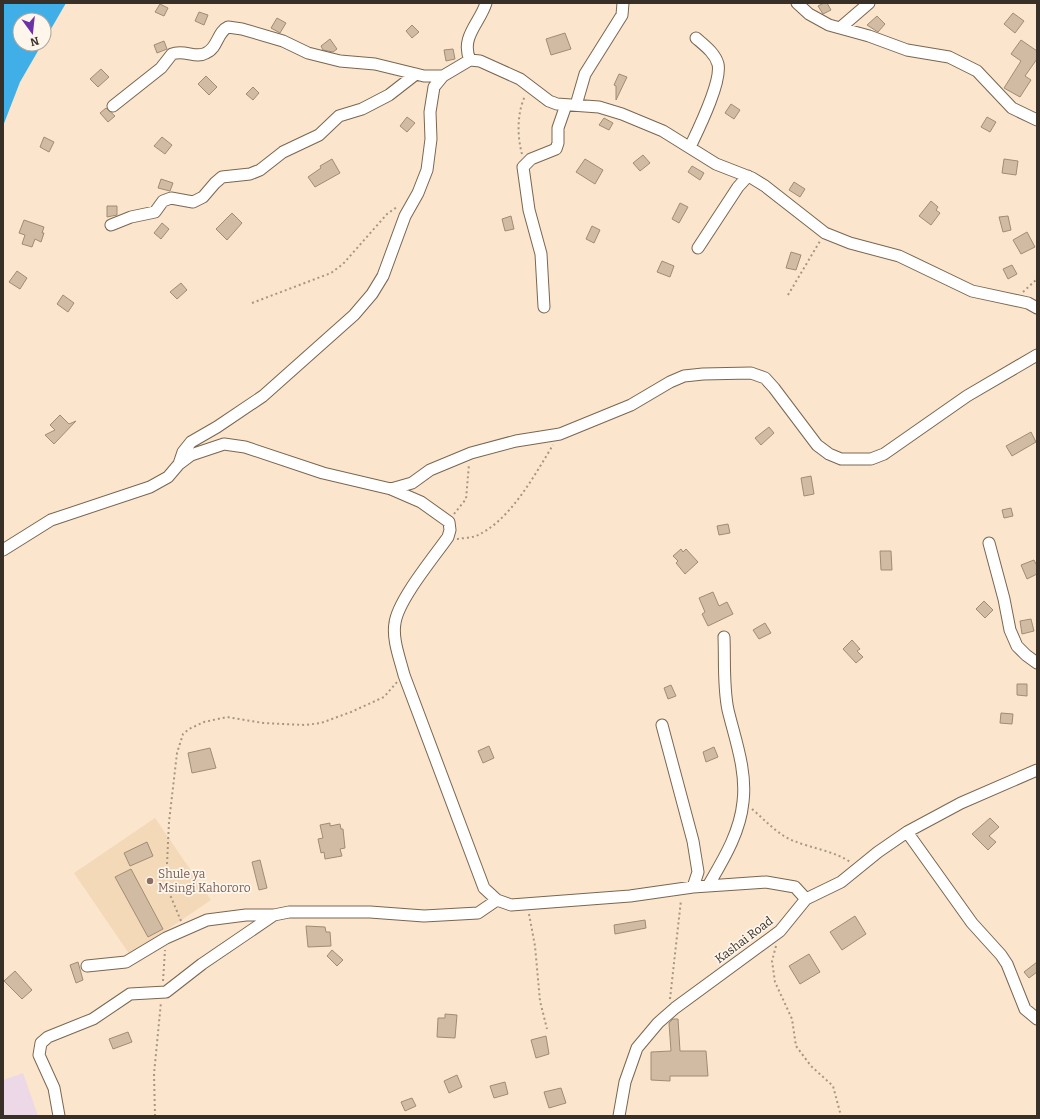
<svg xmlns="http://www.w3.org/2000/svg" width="1040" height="1119" font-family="Bitter,serif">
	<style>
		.built { fill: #f4d9b9 }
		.industrial { fill: #edd8e7 }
		.water { fill: #40afe8 }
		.building { fill: #d1bca3; stroke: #a08c74 }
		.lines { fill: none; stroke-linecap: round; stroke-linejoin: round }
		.minor-casing { stroke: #7a6650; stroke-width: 13 }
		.path { stroke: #a69683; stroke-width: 2; stroke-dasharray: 2 3; stroke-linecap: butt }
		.minor { stroke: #fff; stroke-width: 11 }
		.education-dot { fill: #8d6e63; stroke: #fef5eb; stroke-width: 1.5 }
		.labels { text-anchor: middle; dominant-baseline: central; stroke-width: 3.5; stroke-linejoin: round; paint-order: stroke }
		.education-label { font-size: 12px; fill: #785e54; stroke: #fef5eb; text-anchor: start }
		.street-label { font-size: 12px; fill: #383026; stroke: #fef5eb }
	</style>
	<rect width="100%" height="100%" fill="#fbe5cc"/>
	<!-- built -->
	<path class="built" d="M155 818 211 900 130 955 74 873Z"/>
	<!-- industrial -->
	<path class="industrial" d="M23 1073 38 1116H3V1080Z"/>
	<!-- water -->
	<path class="water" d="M3 3H66L44 41V20H20V44H42L20 82 3 126Z"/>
	<!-- building -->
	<path class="building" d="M824 3H827L831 10 823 14 818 6Z
		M160 4 168 8 164 16 155 12Z
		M199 12 208 15 204 25 195 21Z
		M1013 13 1024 21 1015 33 1004 24Z
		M877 16 885 24 878 32 867 25Z
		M277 18 286 23 280 33 271 28Z
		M412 25 419 32 412 38 406 31Z
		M565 33 571 49 551 55 546 39Z
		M330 39 337 49 333 52 323 50 321 46Z
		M1021 40 1037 51V59L1025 76 1031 80 1020 97 1004 88 1021 61 1011 54Z
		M164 41 167 49 157 53 154 45Z
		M453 49 455 59 446 61 444 50Z
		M101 69 109 77 98 87 90 79Z
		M619 74 627 77 616 100V86L614 85Z
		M206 76 217 87 209 95 198 84Z
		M253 87 259 93 253 100 246 94Z
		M731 104 740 110 734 119 725 113Z
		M106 108 115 116 108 122 100 113Z
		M407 117 415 123 407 132 400 126Z
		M987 117 996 122 990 132 981 127Z
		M604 118 613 123 609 130 599 125Z
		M44 137 54 142 49 152 40 147Z
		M162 137 172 145 165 154 154 146Z
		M643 155 650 163 640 171 633 163Z
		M332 159 340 173 315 187 308 177 321 168 320 166Z
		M585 159 603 170 595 184 576 172Z
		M1004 159 1018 161 1016 175 1002 173Z
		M692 166 704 173 700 180 688 172Z
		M161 179 173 183 170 191 158 188Z
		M794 182 805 189 800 197 789 190Z
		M931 201 938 207 936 210 940 213 931 225 919 216Z
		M680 203 688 207 679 223 672 219Z
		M107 206H117V215L107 217Z
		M232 213 242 223 227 240 216 229Z
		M511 216 514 229 505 231 502 219Z
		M1008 216 1011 230 1003 232 999 217Z
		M24 220 44 227 42 233H44L41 242 35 239 32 247 22 244 25 235 19 233Z
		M162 223 169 229 161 239 154 233Z
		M592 226 600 230 594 243 586 239Z
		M1027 232 1035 247 1021 254 1013 240Z
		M791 252 801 255 796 270 786 268Z
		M662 261 674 266 670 277 657 272Z
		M1012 265 1017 274 1008 279 1003 269Z
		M17 271 27 278 20 289 9 282Z
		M181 283 187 290 177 299 170 292Z
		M63 295 74 303 68 312 57 304Z
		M60 415 69 424 76 421 54 444 45 435 55 430 50 425Z
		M769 427 774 433 761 445 755 438Z
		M1031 432 1036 442 1012 456 1006 446Z
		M811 476 814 494 804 496 801 478Z
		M1011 508 1013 516 1004 518 1002 510Z
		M728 524 730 533 719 535 717 526Z
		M681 549 683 552 686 549 698 562 685 574 676 563 678 561 673 556Z
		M880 551H891L892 570H881Z
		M1034 560 1037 566V574L1027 579 1021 565Z
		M713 592 719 606 727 602 733 614 708 626 702 614 705 612 699 598Z
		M984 601 993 610 985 618 976 609Z
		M1031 619 1034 631 1022 634 1020 621Z
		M765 623 771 633 759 639 753 630Z
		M852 640 860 649 857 651 863 657 856 663 843 649Z
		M1017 684H1027V696L1017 695Z
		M671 685 676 696 668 699 664 688Z
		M1001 713 1013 714 1012 724 1000 723Z
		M489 746 494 758 483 763 478 751Z
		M714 747 718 757 706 762 703 752Z
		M210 748 216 768 192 773 188 753Z
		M990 818 999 827 989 836 996 842 988 850 972 834Z
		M330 823V826L340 824 341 829H343L345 848 340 849 342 856 325 859 324 852 321 853 318 839 323 838 320 825Z
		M147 842 153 856 130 866 124 853Z
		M260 860 267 888 259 890 252 862Z
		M131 869 163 929 148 937 115 877Z
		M855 916 866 934 842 950 830 932Z
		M645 920 646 928 615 934 614 925Z
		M306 926 325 927 326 932H330L331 946 308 947Z
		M332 950 343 960 337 966 327 956Z
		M809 954 820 972 800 984 789 966Z
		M78 962 83 980 76 983 70 965Z
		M1037 962V972L1029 978 1024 972Z
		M15 971 32 990 22 999 4 981Z
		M445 1014 457 1015 455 1038 437 1037 438 1018H445Z
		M673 1019H678L680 1051H706L708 1076H670V1081L651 1080V1052L671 1051 669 1023Z
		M128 1032 132 1042 113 1049 109 1039Z
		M546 1036 549 1054 536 1058 531 1040Z
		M457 1075 462 1087 449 1093 444 1081Z
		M505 1082 508 1094 494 1098 490 1086Z
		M561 1088 566 1103 549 1108 544 1092Z
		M412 1098 416 1106 405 1111 401 1102Z"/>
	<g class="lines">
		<!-- minor casing -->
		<g class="minor-casing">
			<path id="minor" d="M797 3 809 14 829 25 869 36 907 50 949 57 977 71 1012 108 1037 120
				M840 28 869 3
				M470 60 480 61 520 79 549 101 557 104 599 107 622 114 663 131 716 164 752 178 765 186 825 233 850 243 899 256 972 291 1028 303 1037 308
				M576 105 585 74 622 15 623 3
				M113 106 161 68 172 54C184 49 196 59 206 53 218 48 217 32 228 27L242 29 283 41 308 53 340 61 375 64 424 76H443
				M690 147C698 130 722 82 718 64 715 53 704 45 696 38
				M111 225 131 217 155 212 163 201 171 198 193 202 203 197 215 183 222 177 250 174 260 170 283 152 319 135 339 116 362 109 389 95 416 74
				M698 248 738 187 748 176
				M544 307 541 254 529 210 523 167 531 159 556 149 558 143V128L566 105
				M179 464 183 452 191 442 217 427 263 396 354 315 372 294 383 276 405 216 418 193 427 170 431 139 430 112 434 87 443 76 470 60C460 37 480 23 486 3
				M391 489 412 483 430 470 471 453 516 441 560 434 631 405 670 382 684 376 703 374 751 373 765 378 774 388 817 445 829 454 841 459H871L884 454 967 396 1037 355
				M989 543 1004 599 1010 630 1017 646 1026 655 1037 663
				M3 550 51 520 150 487 168 477 179 464 191 455 224 444 245 447 323 473 391 489 421 502 449 522 450 530 448 537C434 557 398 600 395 623 392 639 400 659 404 675L484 888 497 900 511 905 630 896 693 887 766 882 795 887 806 899
				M662 725 693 841 698 872 693 887
				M907 832 972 923 1001 955 1007 964 1025 1009 1037 1019
				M708 886C723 860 740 833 743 802 747 771 735 739 728 710 723 686 725 660 724 637
				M87 966 126 962 166 938 207 920 246 915H274
				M59 1116 54 1088 39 1055 41 1043 48 1037 93 1019 130 994 166 992 202 964 274 915 289 912H370L424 916 478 913 497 900
				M619 1116 625 1082 637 1048 658 1023 675 1008 780 931 806 899 841 882 878 852 907 832 961 803 1037 770"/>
		</g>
		<!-- path -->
		<path class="path" d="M522 154C517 136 517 113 525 96
			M1023 292 1037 279
			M788 295 820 241
			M252 303 331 273 343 264 387 214 397 207
			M454 514 466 499 469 464
			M457 539C463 538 470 538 476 536 510 521 534 476 553 445
			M752 809C766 821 778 835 794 841 811 848 837 852 850 862
			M529 914 535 946 540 1001 547 1029
			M181 921 166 885 169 822 177 753 183 734 189 729 204 722 227 717 263 723 305 725 321 723 351 712 384 697 397 682
			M776 946 772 961 775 982 792 1019 796 1046 811 1066 833 1086 841 1116
			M163 981 165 950
			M670 999 681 900
			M155 1116 154 1074 161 1002"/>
		<!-- minor -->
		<use href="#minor" class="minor"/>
	</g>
	<!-- markers -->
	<circle class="education-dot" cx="150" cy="881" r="4"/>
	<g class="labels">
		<!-- education labels -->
		<g class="education-label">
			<text x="158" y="874">Shule ya<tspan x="158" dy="14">Msingi Kahororo</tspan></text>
		</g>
		<!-- street labels -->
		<g class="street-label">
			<text transform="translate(744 940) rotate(-37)">Kashai Road</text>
		</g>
	</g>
	<!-- border -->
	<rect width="1040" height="1119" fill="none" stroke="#383026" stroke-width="8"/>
	<!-- north arrow -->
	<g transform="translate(32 32) rotate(165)"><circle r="19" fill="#fef5eb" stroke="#afa69c"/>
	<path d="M0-3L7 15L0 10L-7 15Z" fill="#6c31a7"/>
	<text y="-6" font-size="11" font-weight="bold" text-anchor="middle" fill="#383026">N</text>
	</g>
</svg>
